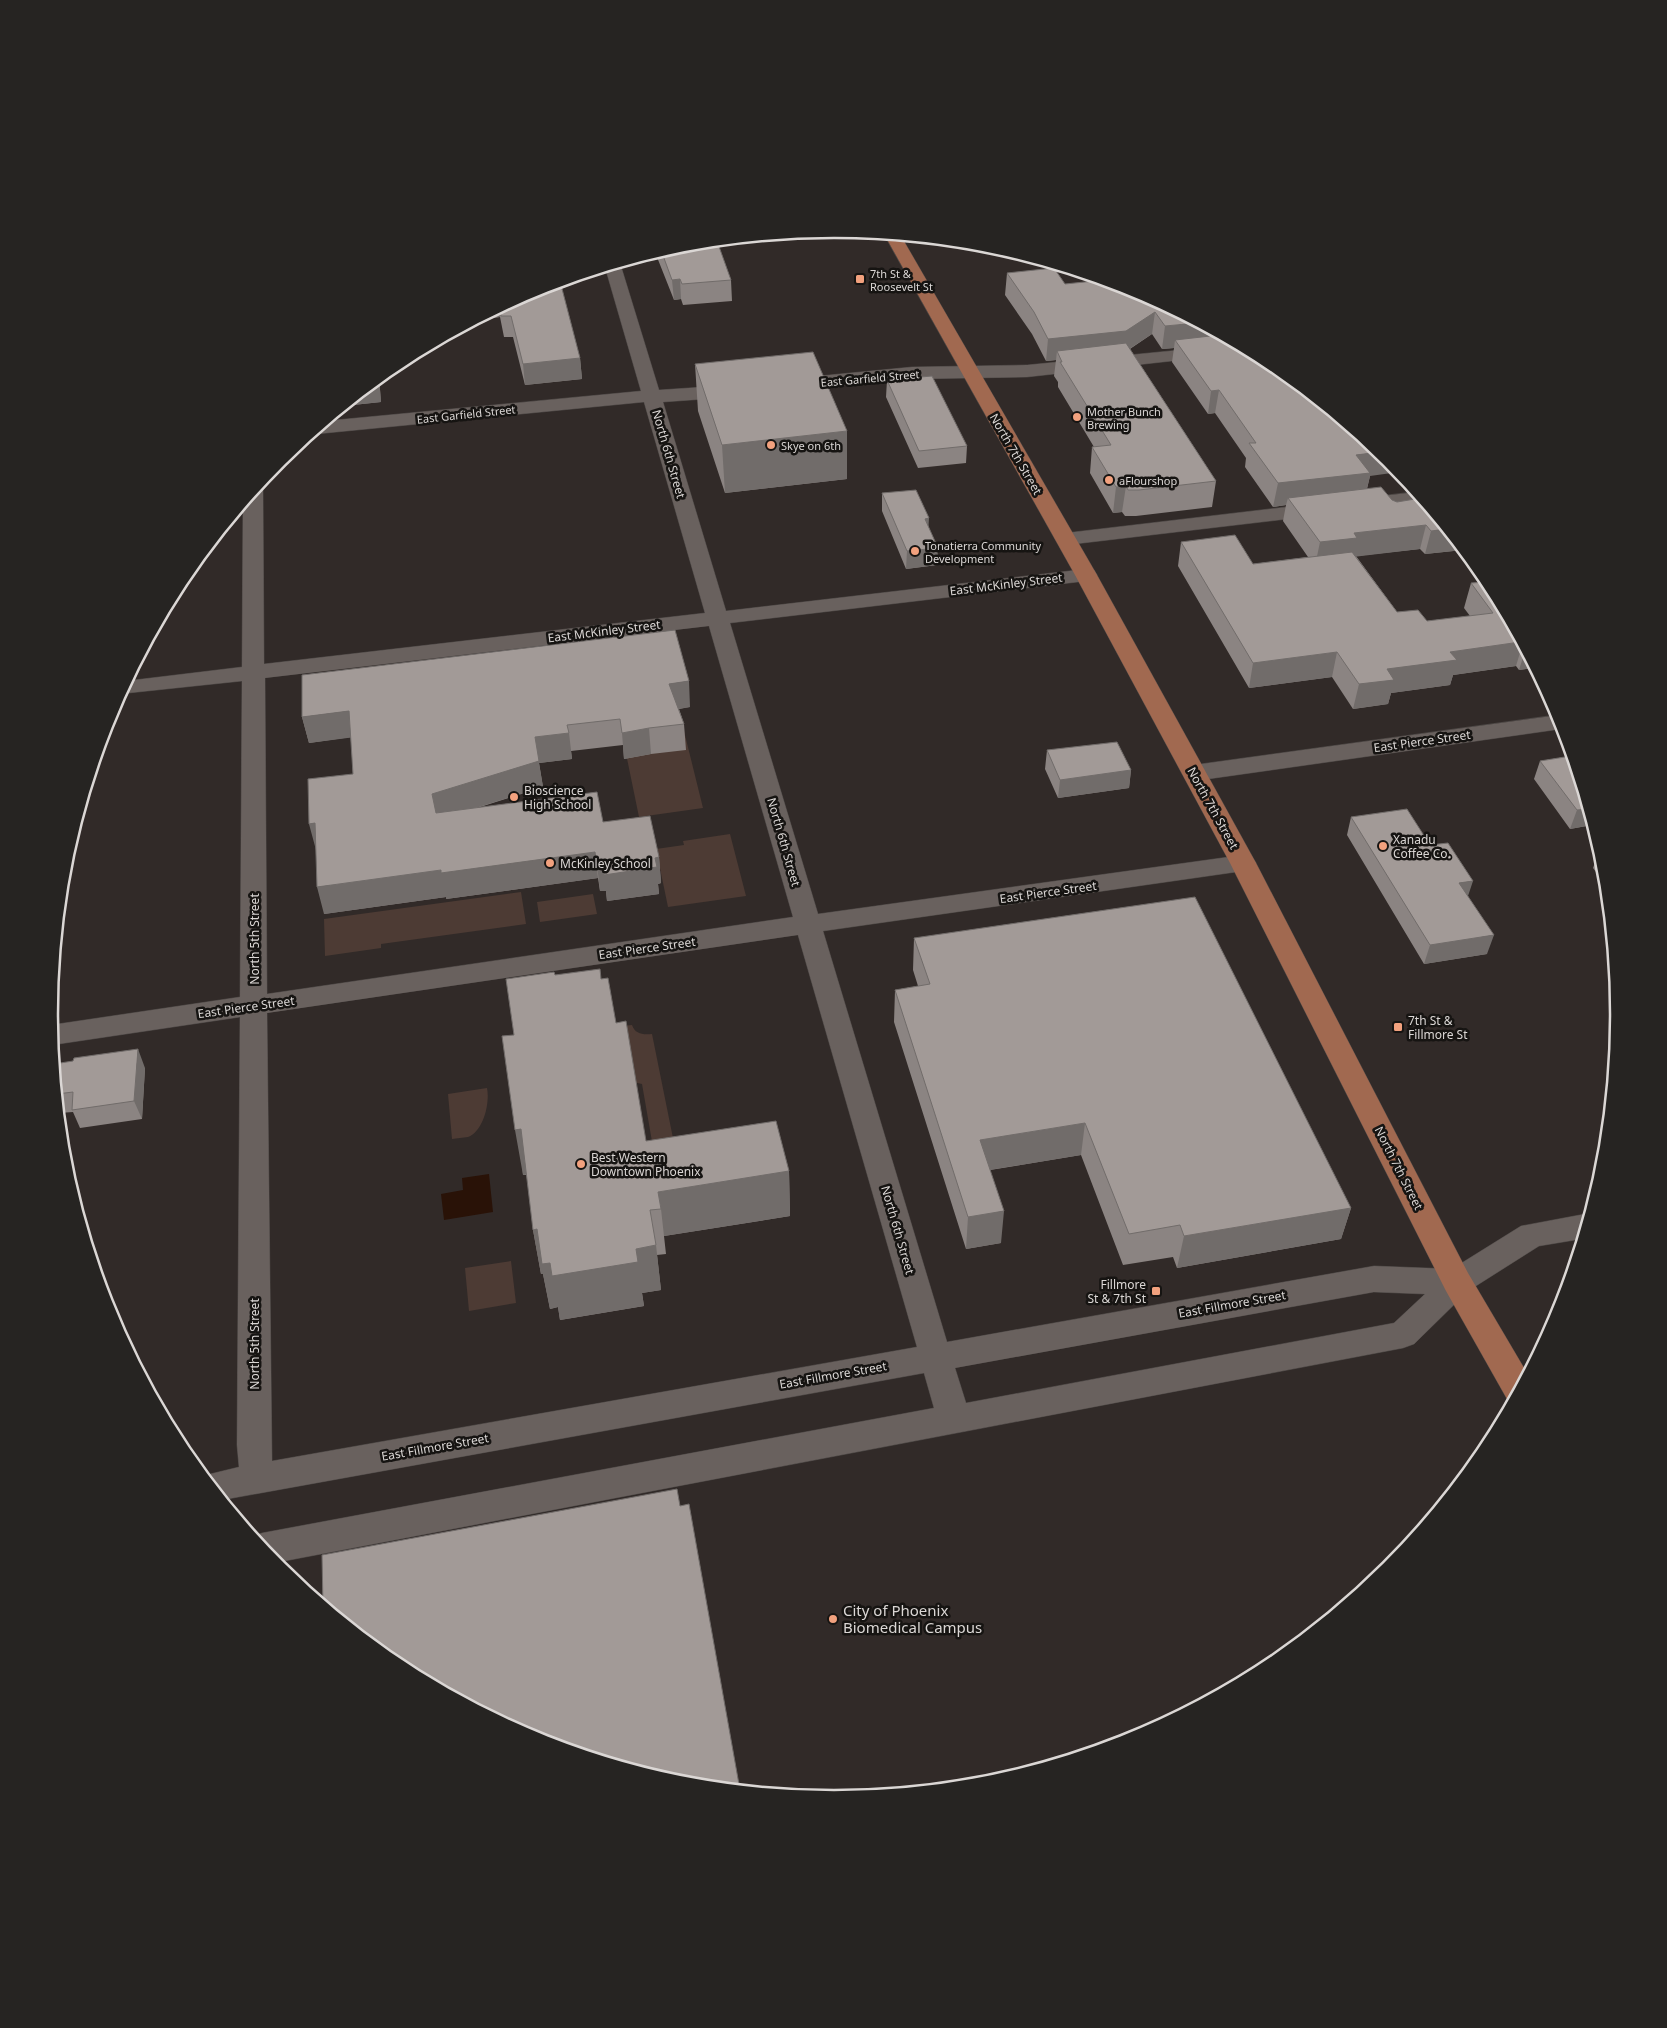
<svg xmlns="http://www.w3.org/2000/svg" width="1667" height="2028" font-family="'Noto Sans',sans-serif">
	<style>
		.green { fill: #4d3b34 }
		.water { fill: #291207 }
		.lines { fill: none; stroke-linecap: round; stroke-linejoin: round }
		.street-casing { stroke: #4b4644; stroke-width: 1 }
		.primary-casing { stroke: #4b4644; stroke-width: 1 }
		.street { fill: #69615e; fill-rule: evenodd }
		.primary { fill: #a16950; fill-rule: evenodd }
		.wall { fill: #8b8482 }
		.shaded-wall { fill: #716c6a }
		.building { fill: #a29a97; stroke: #716c6a }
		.poi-dot { fill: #f2a17e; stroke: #161412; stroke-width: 2 }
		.labels { text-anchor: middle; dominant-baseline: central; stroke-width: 5; stroke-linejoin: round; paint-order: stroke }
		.far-poi-label { font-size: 11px; fill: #dbd7d5; stroke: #161412; text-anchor: start }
		.far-street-label { font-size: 11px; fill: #dbd7d5; stroke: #161412 }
		.street-label { font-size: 12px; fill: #dbd7d5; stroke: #161412 }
		.poi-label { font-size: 12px; fill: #dbd7d5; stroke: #161412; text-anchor: start }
		.near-poi-label { font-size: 15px; fill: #dbd7d5; stroke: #161412; text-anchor: start }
		.rim { fill: none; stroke: #dbd7d5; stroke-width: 2.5 }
	</style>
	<rect width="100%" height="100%" fill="#312a28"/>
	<!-- green -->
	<path class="green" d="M684 731 703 808 639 817 623 739Z
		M730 834 746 896 668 907 656 849 684 845 683 841Z
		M521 892 526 924 381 944V948L325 956 324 919Z
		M593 894 597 914 540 922 537 902Z
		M632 1025C635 1034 643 1035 652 1034L676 1153H654L642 1084 633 1082 623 1026Z
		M487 1088C490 1102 484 1131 468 1137 463 1138 457 1138 452 1139L448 1094Z
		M511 1261 516 1303 469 1311 465 1268Z"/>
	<!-- water -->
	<path class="water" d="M489 1174 493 1212 444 1220 441 1194 463 1190 462 1178Z"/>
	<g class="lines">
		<!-- street casing -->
		<g class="street-casing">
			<path id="street" d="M620 263 659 390 733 385 740 387 742 391 740 395 733 397 663 402 726 611 1086 569 1094 570 1097 575 1094 580 1086 581 730 623 818 914 1243 855 1252 857 1256 863 1252 869 1243 871 823 931 947 1342 1374 1266 1452 1269 1521 1226 1585 1214 1589 1215 1581 1239 1539 1246 1468 1291 1414 1344 1403 1348 274 1563 252 1537 262 1533 934 1408 924 1373 222 1500 202 1476 239 1467 237 1445 240 1017 52 1045 51 1025 240 997 242 681 119 694 126 681 242 667 243 503 257 485 263 490 264 664 705 613 644 402 316 434 311 433 325 421 641 391 605 267ZM709 626 793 917 267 994 265 678ZM798 935 917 1347 272 1461 267 1013ZM1374 1292 1425 1294 1394 1323 966 1403 955 1368Z
				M1211 347 1217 348 1220 352 1217 356 1027 377 912 379 788 391 781 389 779 385 781 381 788 379 912 367 1027 365Z
				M1416 492 1424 503 1066 545 1059 543 1056 539 1059 535 1066 533Z
				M1559 715 1563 729H1561L1194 781 1185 778 1182 773 1185 768 1194 765Z"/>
		</g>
		<!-- primary casing -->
		<g class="primary-casing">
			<path id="primary" d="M884 234 901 236 1097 575 1256 863 1468 1273 1527 1373 1512 1401 1507 1399 1446 1291 1230 863 1075 575Z"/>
		</g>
		<!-- street -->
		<use href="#street" class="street"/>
		<!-- primary -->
		<use href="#primary" class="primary"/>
	</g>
	<!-- wall -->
	<path class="wall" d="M681 244 731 280 732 301 683 305 681 299 674 300 655 252Z
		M1007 273 1065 284 1134 289 1370 476 1367 489 1392 500 1463 550 1425 554 1420 549 1356 556 1397 612 1427 621 1470 616 1464 608 1471 583 1488 582 1534 668 1519 670 1516 666 1453 675 1450 685 1391 693 1388 704 1353 709 1332 677 1249 688 1178 566 1181 542 1253 564 1308 557 1283 521 1286 505 1273 507 1245 467 1246 458 1215 413 1208 414 1172 362 1174 348 1162 349 1152 334 1130 349 1216 481 1212 507 1136 516H1125L1122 512 1113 513 1090 473 1092 447H1094L1058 387V382L1054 376 1056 360 1046 361 1032 334 1005 295Z
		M533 289 580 358 582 379 525 385 513 337H504L500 317 476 320Z
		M695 364 847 431V479L725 493 698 411Z
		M379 377 381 402 353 405V403H347Z
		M887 380 967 446 966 463 918 468 886 397Z
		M882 493 928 527 937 565 906 569 882 511Z
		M690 707 679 709 684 724 686 750 651 754 624 759 623 745 571 751 572 759 539 763 543 787 477 808 603 822 659 857 661 883 658 884 659 894 607 901 606 891H600L598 878 446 899V897L324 914 353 774 351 737 309 743 302 717Z
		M1047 750 1131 770 1129 788 1058 798 1045 769Z
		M1571 756 1592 825 1570 829 1534 779 1540 761Z
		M1351 817 1430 845 1468 896 1487 954 1424 964 1347 835Z
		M1598 854 1603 861 1606 885 1593 868Z
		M914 938 1351 1208 1341 1239 1177 1268 1173 1257 1123 1265 1081 1155 990 1170 1001 1243 966 1249 894 1022 895 990 918 986 913 970Z
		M555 975 616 1023 646 1141 789 1171 790 1216 664 1236 666 1254 657 1255 661 1290 642 1293 644 1306 560 1320 558 1307 550 1309 543 1274H541L533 1230 527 1175H523L514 1035Z
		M54 1064 145 1068 142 1119 80 1128 73 1112 59 1113Z"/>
	<!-- shaded-wall -->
	<path class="shaded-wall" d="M680 279 681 299 674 300 672 280Z
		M499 307 500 317 476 320Z
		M1155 312 1152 334 1123 353 1057 351 1056 360 1046 361 1048 339Z
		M1198 323 1232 342 1175 340 1174 348 1162 349 1165 326Z
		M580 358 582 379 525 385 523 364Z
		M379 377 381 402 353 405 352 399Z
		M1219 390 1215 413 1208 414 1211 391Z
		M847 431V479L725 493 722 445Z
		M1380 452 1389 459 1399 472 1370 476 1365 496 1288 498 1286 505 1273 507 1278 483 1356 455Z
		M1126 486 1122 512 1113 513 1116 487Z
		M929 518 928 535 925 519Z
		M1426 525 1420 549 1353 557 1315 566 1320 542 1354 533Z
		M1446 529 1463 550 1425 554 1431 531Z
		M938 548 937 565 906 569 907 551Z
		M1520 642 1522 646 1516 666 1453 675 1450 685 1391 693 1388 704 1353 709 1359 684 1387 669 1450 652Z
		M1525 651 1534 668 1519 670Z
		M1337 652 1332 677 1249 688 1253 663Z
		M689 681 690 707 671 710 669 684Z
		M349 711 355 737 309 743 302 717Z
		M649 728 651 754 624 759 622 733Z
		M569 733 572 759 539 763 543 787 437 820 432 794 535 737Z
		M1131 770 1129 788 1058 798 1060 780Z
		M1587 809 1592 825 1570 829 1577 810Z
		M315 823 316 850 309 824Z
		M595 852 598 878 446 899V897L324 914 317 887 441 870Z
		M659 857 661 883 658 884 659 894 607 901 606 891H600L597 865Z
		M1473 881 1467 899 1459 883Z
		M1494 935 1487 954 1424 964 1430 945Z
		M138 1049 145 1068 142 1119 134 1101Z
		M1085 1123 1081 1155 977 1172 980 1140Z
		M521 1129 529 1174 523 1175 515 1130Z
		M789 1171 790 1216 664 1236 661 1209 658 1192Z
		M1351 1208 1341 1239 1177 1268 1184 1236Z
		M1004 1211 1001 1243 966 1249 968 1217Z
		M537 1229 636 1249 656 1245 661 1290 642 1293 644 1306 560 1320 558 1307 550 1309 543 1274H541L533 1230Z"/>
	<!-- building -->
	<path class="building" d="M717 241 731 280 682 284 680 279 672 280 661 250 681 244Z
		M1054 268 1065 284 1104 280 1134 289 1198 323 1165 326 1155 312 1126 331 1048 339 1034 312 1007 273Z
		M560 281 580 358 523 364 511 316H501L500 307 533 289Z
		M1219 335 1270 362 1380 452 1356 455 1370 473 1278 483 1249 443H1256L1219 390 1211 391 1175 340Z
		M1126 343 1216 481 1139 490H1128L1126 486 1116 487 1092 447 1111 445 1060 362H1062L1057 351Z
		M813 352 847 431 722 445 695 364Z
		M932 376 967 446 919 451 887 380Z
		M1381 487 1392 500 1397 502 1421 498 1446 529 1431 531 1426 525 1354 533 1357 538 1320 542 1288 498Z
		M916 490 929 518 925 519 938 548 907 551 882 493Z
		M1235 535 1253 564 1352 552 1397 612 1418 610 1427 621 1493 613 1471 583 1488 582 1520 642 1450 652 1457 660 1387 669 1394 680 1359 684 1337 652 1253 663 1181 542Z
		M675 630 689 681 669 684 684 724 649 728 622 733 620 719 567 725 569 733 535 737 539 761 432 794 436 813 597 792 603 822 650 816 659 857 655 858 657 867 604 875 603 864 597 865 595 852 441 873V870L317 887 315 823 309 824 308 779 353 774 349 711 302 717V675Z
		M1117 742 1131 770 1060 780 1047 750Z
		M1571 756 1587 809 1577 810 1540 761Z
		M1407 809 1430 845 1448 843 1473 881 1459 883 1494 935 1430 945 1351 817Z
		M1598 854H1601L1603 861Z
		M1195 897 1351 1208 1184 1236 1180 1225 1129 1234 1085 1123 980 1140 1004 1211 968 1217 895 990 930 984 914 938Z
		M600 969 601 979 608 978 616 1023 626 1021 646 1141 776 1121 789 1171 658 1192 661 1209 650 1210 656 1245 636 1249 638 1262 552 1276 550 1263 542 1264 537 1229 533 1230 521 1129 515 1130 502 1036 514 1035 506 979 554 972 555 975Z
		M138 1049 134 1101 72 1110 73 1092 57 1094 54 1064 73 1061 74 1058Z
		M677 1489 680 1506 689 1504 740 1790 680 1784 533 1739 397 1666 323 1606 322 1555Z"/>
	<!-- markers -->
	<g class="poi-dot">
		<rect x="855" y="274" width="10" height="10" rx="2.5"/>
		<circle cx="1077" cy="417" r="5"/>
		<circle cx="771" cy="445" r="5"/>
		<circle cx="1109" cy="480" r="5"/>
		<circle cx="915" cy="551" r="5"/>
		<circle cx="514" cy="797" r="5"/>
		<circle cx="1383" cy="846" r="5"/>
		<circle cx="550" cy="863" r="5"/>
		<rect x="1393" y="1022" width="10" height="10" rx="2.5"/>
		<circle cx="581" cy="1164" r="5"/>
		<rect x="1151" y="1286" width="10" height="10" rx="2.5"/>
		<circle cx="833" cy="1619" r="5"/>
	</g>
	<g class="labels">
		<!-- far-poi labels -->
		<g class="far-poi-label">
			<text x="870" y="273">7th St &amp;<tspan x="870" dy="13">Roosevelt St</tspan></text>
			<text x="1087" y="411">Mother Bunch<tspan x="1087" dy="13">Brewing</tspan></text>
			<text x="781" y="445">Skye on 6th</text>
			<text x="1119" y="480">aFlourshop</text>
			<text x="925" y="545">Tonatierra Community<tspan x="925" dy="13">Development</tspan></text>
		</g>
		<!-- far-street labels -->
		<g class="far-street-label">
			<text transform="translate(870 378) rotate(-5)">East Garfield Street</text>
			<text transform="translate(466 414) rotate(-6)">East Garfield Street</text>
		</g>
		<!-- street labels -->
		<g class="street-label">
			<text transform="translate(669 454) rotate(74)">North 6th Street</text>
			<text transform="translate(1016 454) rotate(60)">North 7th Street</text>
			<text transform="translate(1006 584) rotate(-7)">East McKinley Street</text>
			<text transform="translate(604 631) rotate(-7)">East McKinley Street</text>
			<text transform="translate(1422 741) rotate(-8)">East Pierce Street</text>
			<text transform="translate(1213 808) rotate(61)">North 7th Street</text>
			<text transform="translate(784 842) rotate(74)">North 6th Street</text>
			<text transform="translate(1048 892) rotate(-8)">East Pierce Street</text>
			<text transform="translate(254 939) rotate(-90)">North 5th Street</text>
			<text transform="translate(647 948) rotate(-8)">East Pierce Street</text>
			<text transform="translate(246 1007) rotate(-8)">East Pierce Street</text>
			<text transform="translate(1399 1168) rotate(63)">North 7th Street</text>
			<text transform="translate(898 1230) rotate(74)">North 6th Street</text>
			<text transform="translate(1232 1304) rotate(-10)">East Fillmore Street</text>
			<text transform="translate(254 1344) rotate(-90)">North 5th Street</text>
			<text transform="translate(833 1375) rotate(-10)">East Fillmore Street</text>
			<text transform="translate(435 1447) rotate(-10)">East Fillmore Street</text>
		</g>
		<!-- poi labels -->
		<g class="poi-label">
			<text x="524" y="790">Bioscience<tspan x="524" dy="14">High School</tspan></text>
			<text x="1393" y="839">Xanadu<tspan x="1393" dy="14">Coffee Co.</tspan></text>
			<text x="560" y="863">McKinley School</text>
			<text x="1408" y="1020">7th St &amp;<tspan x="1408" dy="14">Fillmore St</tspan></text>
			<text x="591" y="1157">Best Western<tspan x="591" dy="14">Downtown Phoenix</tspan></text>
			<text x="1146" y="1284" text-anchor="end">Fillmore<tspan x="1146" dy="14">St &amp; 7th St</tspan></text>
		</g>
		<!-- near-poi labels -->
		<g class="near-poi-label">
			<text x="843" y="1610">City of Phoenix<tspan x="843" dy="17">Biomedical Campus</tspan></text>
		</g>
	</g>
	<!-- crop -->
	<path d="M0 0H1667V2028H0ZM58 1014a776 776 0 1 1 1552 0a776 776 0 1 1-1552 0Z" fill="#262422" fill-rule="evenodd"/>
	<path class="rim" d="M58 1014a776 776 0 1 1 1552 0a776 776 0 1 1-1552 0Z"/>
</svg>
